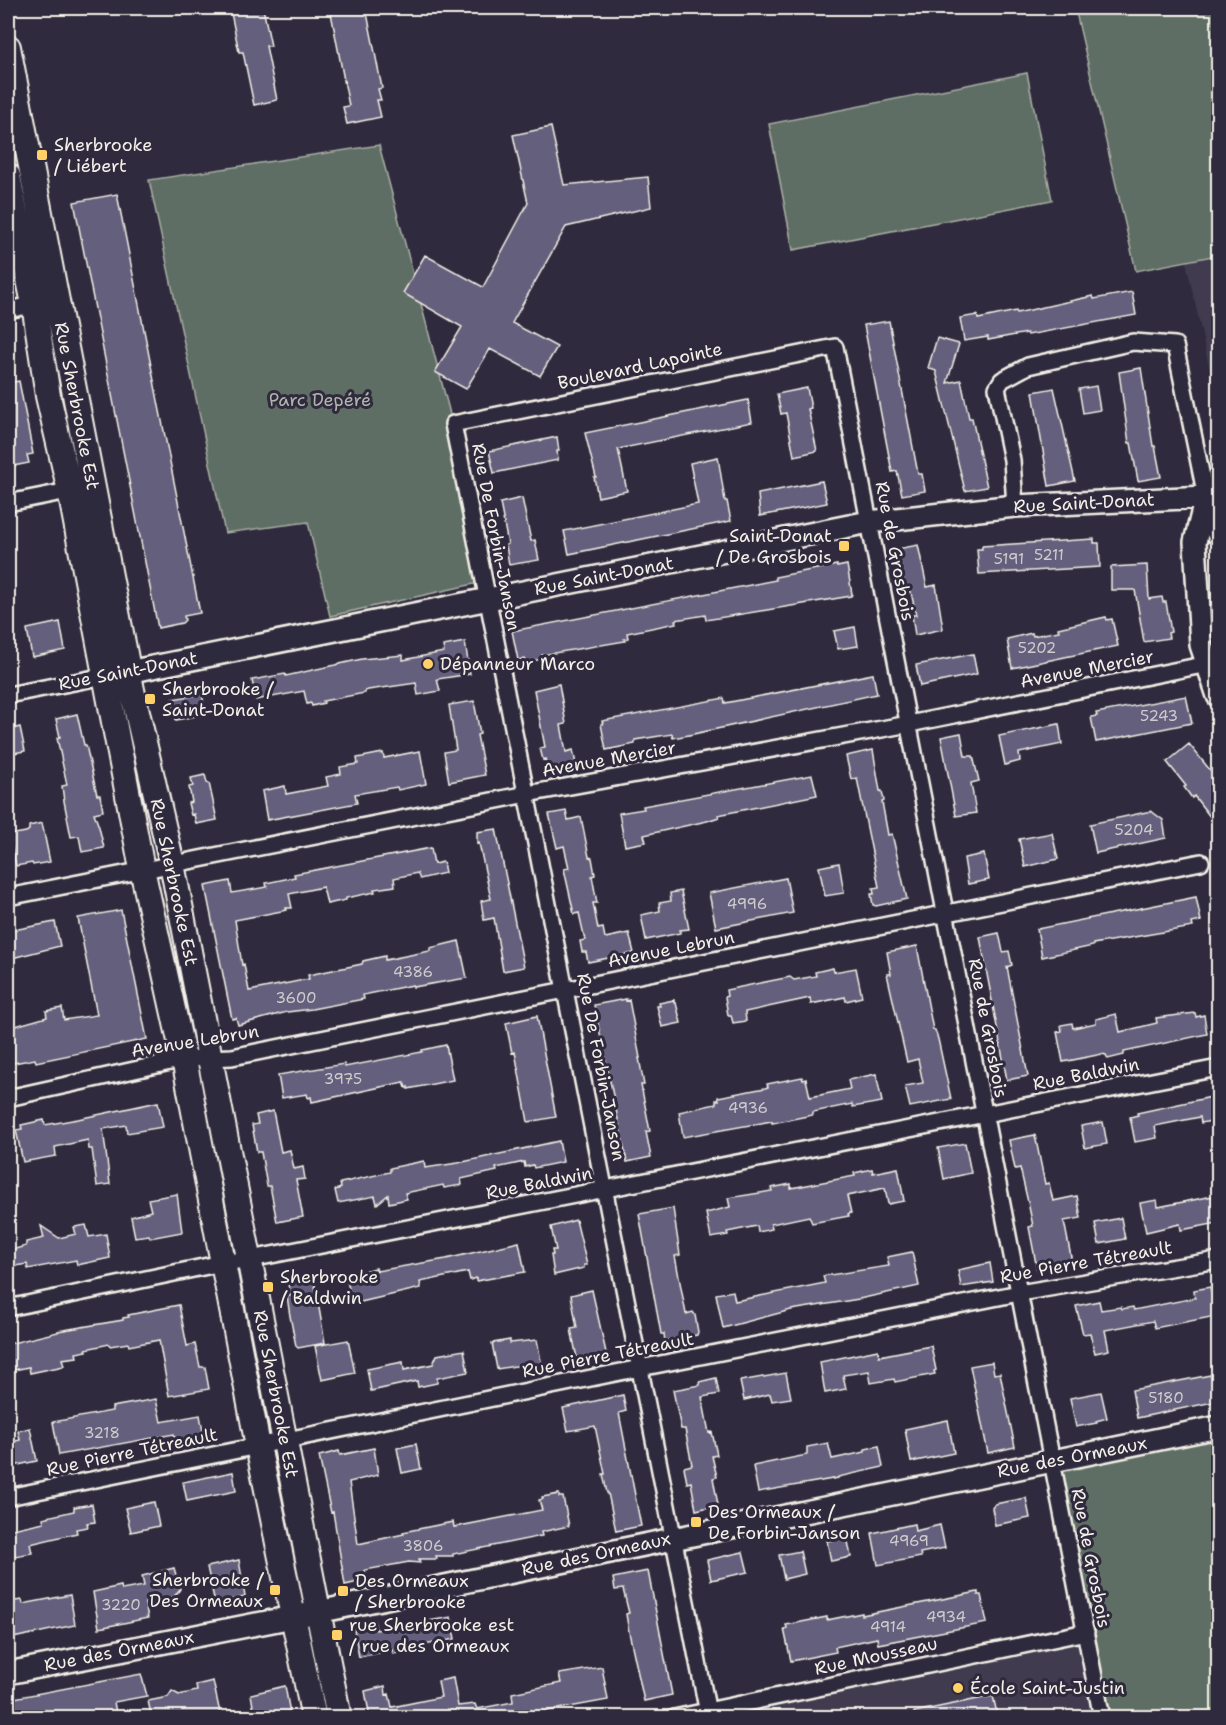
<svg xmlns="http://www.w3.org/2000/svg" width="1226" height="1725" font-family="'Shantell Sans',sans-serif">
	<style>
		.built { fill: #3f3a50 }
		.green { fill: #5f6e65; stroke: #aab0a6; stroke-width: 1.5 }
		.building { fill: #645f7d; stroke: #f4f1e8; stroke-width: 1.5 }
		.lines { fill: none; stroke-linecap: round; stroke-linejoin: round }
		.street-casing { stroke: #f4f1e8; stroke-width: 20 }
		.secondary-casing { stroke: #f4f1e8; stroke-width: 26 }
		.primary-casing { stroke: #f4f1e8; stroke-width: 28 }
		.street { stroke: #2f2a3d; stroke-width: 15 }
		.secondary { stroke: #2f2a3d; stroke-width: 21 }
		.primary { stroke: #2f2a3d; stroke-width: 24 }
		.poi-dot { fill: #ffd166; stroke: #2f2a3d; stroke-width: 2 }
		.labels { text-anchor: middle; dominant-baseline: central; stroke-width: 6; stroke-linejoin: round; paint-order: stroke }
		.number-label { font-size: 15px; fill: #d0cccd }
		.poi-label { font-size: 18px; fill: #f4f1e8; stroke: #2f2a3d; text-anchor: start }
		.street-label { font-size: 18px; fill: #f4f1e8; stroke: #2f2a3d }
		.park-label { font-size: 18px; fill: #b1b6ad; stroke: #2f2a3d }
	</style>
	<rect width="100%" height="100%" fill="#2f2a3d"/>
	<filter id="ink" filterUnits="userSpaceOnUse"><feTurbulence type="fractalNoise" baseFrequency=".0167" numOctaves="2"/><feDisplacementMap in="SourceGraphic" scale="12" xChannelSelector="R" yChannelSelector="G"/><feConvolveMatrix kernelMatrix="1 2 1 2 8 2 1 2 1" color-interpolation-filters="sRGB"/></filter>
	<g filter="url(#ink)">
		<!-- built -->
		<path class="built" d="M1218 255V408L1186 262Z
			M1086 1632 1102 1717 709 1718Z"/>
		<!-- green -->
		<path class="green" d="M1075 8H1218V255L1136 271Z
			M1027 73 1052 200 793 250 769 124Z
			M379 145 449 410 483 582 330 616 308 522 225 533 149 180Z
			M1218 1430V1717H1107L1052 1460Z"/>
		<!-- building -->
		<path class="building" d="M230 8H263L271 46H266L277 100 254 105 243 52H239Z
			M330 8H366L382 88 378 89 381 100H377L381 117 347 124 343 107 349 106Z
			M551 127 564 185 648 177 651 207 566 227 512 323 557 347 540 376 490 349 466 389 435 372 462 327 403 293 425 255 483 287 528 203 513 135Z
			M117 194 200 613 184 616 185 620 182 623 158 628 74 202Z
			M1132 292 1136 315 1028 335 1027 333 988 340V337L964 341 960 318 977 315 978 319 1016 311 1017 313 1093 296 1094 299Z
			M889 321 918 474H922L925 491 902 495 897 471 892 472 864 325Z
			M937 338 959 344 947 383 961 380 969 418H972L987 487 965 491 936 371 928 368Z
			M1141 368 1153 446H1155L1161 477 1138 481 1131 443H1129L1119 372Z
			M19 381 33 454 27 455 29 463 8 467V383Z
			M1096 386 1100 410 1083 413 1079 389Z
			M807 388 811 408 808 409 817 451 794 456 786 413 781 414 777 394Z
			M1054 388 1075 481 1049 486 1033 392Z
			M748 400 752 422 618 449 627 491 598 497 594 477H596L585 433Z
			M557 437 559 451H557L558 460 494 473 489 451Z
			M718 457 725 501H727L731 521 569 554 564 531 698 504 690 463Z
			M822 481 827 503 760 516 758 494Z
			M522 498 531 541 535 540 539 560 509 565 506 545 508 544 500 503Z
			M1094 539V543H1099L1100 567 979 574 977 549H982V546Z
			M918 545 927 587 936 585 943 629 915 635 912 615H916L911 592H907L903 578 897 549Z
			M837 565V567L847 565 852 594 851 596 706 620 705 615 675 620 676 623 627 633 628 638 624 639 625 641 542 655 543 659 526 662 525 659 518 660 512 631 776 580 775 577Z
			M1147 565 1149 599 1162 597 1163 602H1166L1171 632 1168 633 1169 638 1144 642 1135 590H1111V567Z
			M1106 617 1107 620 1112 619 1118 646 1012 668 1007 639 1032 633 1033 636 1059 631 1058 628Z
			M60 622 65 650 32 657 27 629Z
			M855 627 858 646 838 649 834 631Z
			M465 642 470 674 437 679 440 691 418 695 416 683 368 690 365 691V693L328 700 323 701 324 703 312 706 311 703 307 704 304 691 256 700 252 680 285 674 286 676 362 659 403 655V660L444 652 443 646Z
			M973 654 977 674 920 686 916 665Z
			M873 674 877 694 689 735 673 738 672 734 635 740V744L606 750 601 724H603L602 721 724 698 725 703Z
			M559 684 566 724 561 725 566 752 573 750 576 764 548 769 546 759 543 760 540 748 545 747 534 690Z
			M202 694 206 714 176 720 172 699Z
			M1186 696 1192 723 1096 742 1091 717 1097 716 1096 713Z
			M474 701 480 734 477 735 485 775 449 782 444 752 456 750 449 705Z
			M77 714 84 745H86L97 795H100L103 811 94 813 99 827 104 848 82 852 79 836 71 837 64 801 62 786 67 785 57 738 60 737 56 719Z
			M1059 724 1062 744 1019 753 1020 761 1005 765 999 736Z
			M20 727 25 751 8 754V730Z
			M961 733 965 756H973L979 781 971 783 976 813 956 816 941 737Z
			M1189 744 1218 780V827L1194 796 1192 798 1184 787 1186 786 1167 762Z
			M873 750 880 791H882L884 801 882 802 888 835 892 834 907 899 876 906 873 905 871 894H874L873 888 879 887 857 778 851 779 846 756Z
			M420 751 426 784 398 790 397 787 355 794 357 803 267 820 262 791 285 786 286 794 328 786 326 777 341 774 340 767 358 764 357 758 383 753 384 758Z
			M205 775 207 783H209L217 820 196 824 194 814 191 815 188 803 192 802 189 787 193 786 191 778Z
			M812 775 817 795 718 815 719 817 707 821 644 835 646 842 625 846 619 813 644 809 643 806Z
			M566 811 568 820 581 817 589 857 592 858 595 875 592 876 597 903H593L598 929 603 928 605 938 629 933 634 953 588 962 586 952H582L580 941 585 940 579 913 574 914 564 869 569 868 564 846 557 848 549 814Z
			M1151 811 1163 820 1166 838 1096 853 1090 824Z
			M42 823 50 862 33 865 32 863 16 866 9 835 26 832 29 830V826Z
			M496 829 524 967 503 971 494 918 484 920 481 901 491 899 479 843 477 844V832Z
			M1052 833 1058 859 1025 867 1019 839Z
			M431 848 434 864 443 862 445 873 420 879 417 873 394 878 395 886 374 889 375 892 346 898V900L327 904 323 887 289 894 292 908H286L287 910 235 920 242 965 244 964 249 991 309 979 308 975 362 964 363 961 385 956V960L430 951V948L459 941 467 978 413 987V985L363 995 364 999 312 1009 287 1012 238 1025 236 1018 232 1019 205 886 230 881 232 893 267 887 266 883 295 877 294 874Z
			M984 854 989 880 968 884 964 858Z
			M839 863 844 893 825 896 819 867Z
			M786 878 793 913 716 928 709 893Z
			M681 891 689 929 680 930V933L646 940 641 915 660 911 659 903 671 901 670 893Z
			M1196 897 1201 921 1192 923 1193 927 1093 944V946L1042 957 1037 929Z
			M121 910 147 1039 36 1062 35 1059 8 1064V1028L47 1017 46 1011 62 1008 64 1020 97 1015 78 918Z
			M55 922 60 946 8 959V931Z
			M999 933 1003 952 1009 951 1012 965 1007 967 1028 1076 1007 1080 980 937Z
			M917 946 933 1030H935L938 1039 951 1099 910 1107 905 1086 923 1083 918 1059 907 1062 887 974H891L887 952Z
			M833 968 834 972 856 968 862 997 846 1001 845 997 811 1004 810 998 745 1012 746 1021 733 1023 731 1015H728L725 997 727 996 726 990 790 977 794 980 816 976 815 972Z
			M626 999V1001L629 1000 640 1058H639L644 1085H641L650 1131 646 1132 651 1157 627 1162 594 1005Z
			M674 1000V1003H676L681 1023 662 1027 657 1006H660L659 1003Z
			M1195 1013 1196 1017 1204 1015 1207 1034 1124 1052V1055L1108 1059 1106 1055 1102 1054 1063 1062 1057 1032 1062 1031 1061 1025 1072 1023 1073 1028 1096 1023V1019L1116 1014 1120 1032 1157 1023 1156 1018Z
			M537 1016 556 1117 528 1122 515 1052 512 1053 506 1023Z
			M446 1045 453 1080 408 1089V1087L406 1088 404 1082 312 1102 311 1097 308 1098 307 1094 282 1098 278 1075 344 1064 345 1067 422 1052V1050Z
			M876 1074 882 1102 853 1107 852 1104 813 1112V1115L772 1123V1121L683 1137 679 1112 716 1104V1100H719L718 1097 765 1088 768 1087 767 1084 802 1077 803 1080 806 1079 810 1097 850 1089 848 1080Z
			M1216 1096 1218 1120 1201 1123 1200 1117 1155 1126 1157 1138 1135 1142 1130 1117 1138 1115 1137 1113Z
			M158 1102 163 1127 127 1133 126 1125 103 1129 110 1184 97 1186 92 1149H89L88 1140 55 1147 56 1156 23 1162 16 1130 22 1129 21 1125 44 1120 45 1125 78 1119Z
			M273 1111 281 1152 290 1150 294 1169 303 1167 305 1179 296 1180 303 1217 277 1222 270 1186H267L261 1152H257L252 1125 258 1124 256 1115Z
			M1103 1122 1107 1144 1085 1148 1081 1126Z
			M1035 1135 1045 1184 1049 1183 1053 1201 1077 1196 1081 1218 1064 1221 1072 1262 1037 1269 1029 1227 1033 1226 1028 1202 1020 1168 1015 1169 1009 1140Z
			M559 1141 563 1162 534 1168 533 1165 525 1167 524 1162 496 1168 497 1171 461 1179 462 1185 444 1188 443 1185 405 1193 407 1199 389 1203 388 1195 377 1204 375 1196 338 1203 335 1190 341 1188 340 1183 390 1172V1168L424 1161 425 1168 458 1163Z
			M965 1143 971 1173 944 1179 938 1148Z
			M898 1168 904 1201 888 1204 885 1188 847 1196 851 1213 848 1214 849 1216 812 1223 809 1216 771 1224 772 1229 758 1232 757 1226 727 1232 728 1235 711 1238 706 1213 730 1207 728 1198 772 1191 771 1188 791 1184V1188L855 1176 854 1173 872 1169 873 1173Z
			M177 1194 182 1232 150 1238 149 1235 135 1237 131 1217 151 1211 148 1199Z
			M1218 1195V1223L1181 1230 1180 1224 1146 1232 1140 1203 1157 1200 1158 1207Z
			M673 1208 680 1255 675 1256 686 1314 693 1312 695 1315 698 1332 697 1335 665 1341 664 1334H661L639 1214Z
			M1121 1218 1125 1239 1099 1244 1095 1223Z
			M576 1220 587 1265H584V1268L554 1275 551 1255H553L552 1250H556L551 1227Z
			M86 1225 89 1237 106 1234 110 1258 77 1265 76 1260 28 1269 27 1264 9 1267 8 1251 26 1246V1242L44 1238 41 1226 59 1238 76 1234 74 1227Z
			M519 1242 525 1272 476 1281V1278L470 1280 468 1272 420 1282 421 1288 352 1304 346 1275 376 1268 377 1271 446 1259Z
			M912 1252 919 1286 859 1299 791 1310 723 1328 716 1294 733 1291 735 1301 825 1283 823 1276 889 1266 887 1257Z
			M990 1263 993 1282 961 1287 958 1270Z
			M314 1279 325 1343 298 1348 296 1346 290 1316 287 1296H290L288 1284Z
			M1210 1287 1216 1316 1155 1328 1153 1321 1105 1330 1109 1350 1095 1353 1090 1333 1083 1334 1076 1306 1099 1301 1101 1310 1121 1307 1122 1309 1133 1307 1134 1310 1195 1298 1194 1290Z
			M592 1290 607 1357 578 1363 571 1329 577 1328 571 1295Z
			M179 1305 187 1346 195 1344 200 1367H205L209 1389 169 1396 159 1340 129 1346 128 1343 110 1346 109 1344 86 1349 87 1351 76 1353 77 1357 62 1359 64 1366 30 1373 29 1367 8 1371V1344L58 1332V1331L123 1320V1318L129 1317 128 1315Z
			M348 1340 355 1373 322 1380 315 1346Z
			M510 1340V1343L537 1340 542 1366 523 1371 522 1365 497 1369 492 1343Z
			M931 1346 936 1370 934 1371 935 1374 895 1382 894 1379 871 1383 869 1371 843 1375 846 1389 825 1393 820 1362 878 1350 879 1356Z
			M464 1350 468 1372 437 1378V1383L418 1387 417 1381 371 1391 367 1369 403 1362 404 1370 433 1364 437 1355Z
			M992 1362 994 1374 1000 1373 1015 1447 988 1453 970 1366Z
			M786 1373 791 1398 772 1401 770 1394 744 1400 740 1381Z
			M1216 1374 1218 1401 1137 1418 1132 1390Z
			M716 1378 719 1394 702 1397 709 1433 712 1432 717 1455 712 1456 717 1477 713 1478 718 1505 696 1510 691 1482 687 1483 684 1467 692 1465 685 1429H681L673 1390 700 1385 699 1382Z
			M1101 1392 1107 1418 1096 1421 1097 1423 1076 1427 1070 1398Z
			M623 1395 626 1411 619 1413 641 1526 616 1531 608 1493H607L603 1474H605L595 1426 568 1431 563 1408Z
			M156 1399 161 1422 200 1415 204 1437 176 1443 174 1434 59 1455 53 1422 112 1411V1407Z
			M948 1420 954 1453 911 1462 905 1429Z
			M30 1428 37 1461 13 1466 12 1461 8 1462V1443L20 1440 18 1431Z
			M828 1443 832 1459 865 1452V1449L879 1446 883 1467 838 1477V1478L758 1492 753 1466 807 1455V1447Z
			M416 1444 421 1469 402 1473 397 1448Z
			M374 1448 378 1475 349 1482 358 1544 404 1534 403 1532 453 1522 454 1527 542 1510 539 1500 543 1499 542 1497 559 1494V1497H563L569 1526 541 1532 542 1536 453 1554V1556H436L437 1559H419L420 1563 409 1562 365 1570 367 1580 345 1585 333 1512 331 1513 319 1456 339 1451 340 1455Z
			M233 1472 236 1491 187 1501 183 1482Z
			M1026 1498 1030 1518 995 1525 992 1508 995 1504Z
			M154 1502 159 1526 131 1532 125 1508Z
			M92 1504 95 1522 87 1523 88 1527 76 1529 77 1533 30 1544 32 1553 15 1556 13 1547 8 1548V1530L44 1522 43 1518 74 1511V1507Z
			M914 1524 915 1531 940 1525 945 1548 920 1553 921 1557 878 1565 872 1533Z
			M847 1537 851 1557 831 1561 827 1541Z
			M800 1551 805 1574 784 1579 779 1555Z
			M743 1552 748 1572 711 1580 707 1560Z
			M239 1560 245 1597 215 1603 207 1567Z
			M174 1568 180 1589 174 1597 145 1603 148 1618 99 1628 93 1592 121 1586 122 1590 144 1586 142 1576Z
			M648 1571 672 1695 644 1701 629 1632 626 1614 629 1613 623 1589 615 1590 613 1578Z
			M978 1592V1595H981L987 1623 878 1644 877 1638 835 1647 836 1652 791 1661 784 1629 787 1628 786 1625 827 1617V1620L862 1613V1615Z
			M70 1595 75 1625 8 1639V1602L22 1600 23 1604Z
			M451 1617 455 1639 409 1648 410 1650 393 1654 392 1650 359 1657 353 1624 374 1620 376 1630Z
			M602 1667 608 1700 509 1718H370L365 1691 385 1686 386 1695 389 1694 392 1707 441 1697 438 1681 453 1678 458 1706 475 1704 477 1709 513 1702 512 1693 561 1683 559 1674Z
			M141 1674 147 1696 114 1702 117 1718H90L89 1712 59 1718H18L14 1698Z
			M213 1681 220 1713 199 1718H152L148 1701 168 1697 172 1691 179 1695 197 1691 196 1685Z
			M285 1686 290 1713 267 1718H255L251 1694Z
			M993 1696 998 1718H914V1712Z"/>
		<g class="lines">
			<!-- street casing -->
			<g class="street-casing">
				<path id="street" d="M8 310 42 303
					M8 503 78 489
					M1015 506 1012 460 997 388 1002 380 1028 366 1133 342 1175 345 1206 497H1218
					M8 695 105 676
					M8 897 527 794 909 724 1218 662
					M8 1098 184 1059 232 1057 1201 862
					M8 1308 222 1263 251 1259 1218 1068
					M8 1497 640 1368 1019 1293 1218 1260
					M674 1718 1086 1632
					M709 1718 453 424 835 347 1102 1718"/>
			</g>
			<!-- secondary casing -->
			<g class="secondary-casing">
				<path id="secondary" d="M1206 497 1195 542 1201 645 1218 696
					M1207 498 1218 534
					M113 675 869 522 1015 506 1206 497
					M8 1673 318 1612 1218 1427"/>
			</g>
			<!-- primary casing -->
			<g class="primary-casing">
				<path id="primary" d="M8 47 132 690 172 864 339 1718
					M8 176 34 304 48 396 70 491 142 869 184 1059 258 1446 314 1718"/>
			</g>
			<!-- street -->
			<use href="#street" class="street"/>
			<!-- secondary -->
			<use href="#secondary" class="secondary"/>
			<!-- primary -->
			<use href="#primary" class="primary"/>
		</g>
	</g>
	<!-- markers -->
	<g class="poi-dot">
		<rect x="36" y="149" width="12" height="12" rx="3"/>
		<rect x="838" y="540" width="12" height="12" rx="3"/>
		<circle cx="428" cy="664" r="6"/>
		<rect x="144" y="693" width="12" height="12" rx="3"/>
		<rect x="262" y="1281" width="12" height="12" rx="3"/>
		<rect x="690" y="1516" width="12" height="12" rx="3"/>
		<rect x="269" y="1584" width="12" height="12" rx="3"/>
		<rect x="337" y="1585" width="12" height="12" rx="3"/>
		<rect x="331" y="1629" width="12" height="12" rx="3"/>
		<circle cx="958" cy="1688" r="6"/>
	</g>
	<g class="labels">
		<!-- number labels -->
		<g class="number-label">
			<text x="1049" y="555">5211</text>
			<text x="1009" y="559">5191</text>
			<text x="1037" y="648">5202</text>
			<text x="1159" y="716">5243</text>
			<text x="1134" y="830">5204</text>
			<text x="747" y="904">4996</text>
			<text x="413" y="972">4386</text>
			<text x="296" y="998">3600</text>
			<text x="343" y="1079">3975</text>
			<text x="748" y="1108">4936</text>
			<text x="1166" y="1398">5180</text>
			<text x="102" y="1433">3218</text>
			<text x="909" y="1541">4969</text>
			<text x="423" y="1546">3806</text>
			<text x="121" y="1605">3220</text>
			<text x="946" y="1617">4934</text>
			<text x="888" y="1627">4914</text>
		</g>
		<!-- poi labels -->
		<g class="poi-label">
			<text x="54" y="145">Sherbrooke<tspan x="54" dy="21">/ Liébert</tspan></text>
			<text x="832" y="536" text-anchor="end">Saint-Donat<tspan x="832" dy="21">/ De Grosbois</tspan></text>
			<text x="440" y="664">Dépanneur Marco</text>
			<text x="162" y="689">Sherbrooke /<tspan x="162" dy="21">Saint-Donat</tspan></text>
			<text x="280" y="1277">Sherbrooke<tspan x="280" dy="21">/ Baldwin</tspan></text>
			<text x="708" y="1512">Des Ormeaux /<tspan x="708" dy="21">De Forbin-Janson</tspan></text>
			<text x="263" y="1580" text-anchor="end">Sherbrooke /<tspan x="263" dy="21">Des Ormeaux</tspan></text>
			<text x="355" y="1581">Des Ormeaux<tspan x="355" dy="21">/ Sherbrooke</tspan></text>
			<text x="349" y="1625">rue Sherbrooke est<tspan x="349" dy="21">/ rue des Ormeaux</tspan></text>
			<text x="970" y="1688">École Saint-Justin</text>
		</g>
		<!-- street labels -->
		<g class="street-label">
			<text transform="translate(640 366) rotate(-12)">Boulevard Lapointe</text>
			<text transform="translate(77 406) rotate(79)">Rue Sherbrooke Est</text>
			<text transform="translate(1084 503) rotate(-3)">Rue Saint-Donat</text>
			<text transform="translate(496 537) rotate(79)">Rue De Forbin-Janson</text>
			<text transform="translate(895 551) rotate(79)">Rue de Grosbois</text>
			<text transform="translate(604 576) rotate(-11)">Rue Saint-Donat</text>
			<text transform="translate(1087 669) rotate(-11)">Avenue Mercier</text>
			<text transform="translate(128 671) rotate(-11)">Rue Saint-Donat</text>
			<text transform="translate(609 759) rotate(-10)">Avenue Mercier</text>
			<text transform="translate(174 882) rotate(78)">Rue Sherbrooke Est</text>
			<text transform="translate(671 949) rotate(-11)">Avenue Lebrun</text>
			<text transform="translate(988 1028) rotate(79)">Rue de Grosbois</text>
			<text transform="translate(195 1041) rotate(-9)">Avenue Lebrun</text>
			<text transform="translate(601 1067) rotate(79)">Rue De Forbin-Janson</text>
			<text transform="translate(1086 1074) rotate(-11)">Rue Baldwin</text>
			<text transform="translate(539 1183) rotate(-11)">Rue Baldwin</text>
			<text transform="translate(1086 1262) rotate(-10)">Rue Pierre Tétreault</text>
			<text transform="translate(608 1355) rotate(-11)">Rue Pierre Tétreault</text>
			<text transform="translate(276 1394) rotate(79)">Rue Sherbrooke Est</text>
			<text transform="translate(132 1452) rotate(-12)">Rue Pierre Tétreault</text>
			<text transform="translate(1072 1457) rotate(-11)">Rue des Ormeaux</text>
			<text transform="translate(596 1554) rotate(-12)">Rue des Ormeaux</text>
			<text transform="translate(1091 1558) rotate(79)">Rue de Grosbois</text>
			<text transform="translate(119 1651) rotate(-11)">Rue des Ormeaux</text>
			<text transform="translate(876 1656) rotate(-12)">Rue Mousseau</text>
		</g>
		<!-- park labels -->
		<g class="park-label">
			<text x="320" y="400">Parc Depéré</text>
		</g>
	</g>
	<!-- margin -->
	<rect width="1226" height="1725" fill="none" stroke="#2f2a3d" stroke-width="30"/>
	<rect x="15" y="15" width="1196" height="1695" fill="none" stroke="#f4f1e8" stroke-width="2" filter="url(#ink)"/>
</svg>
